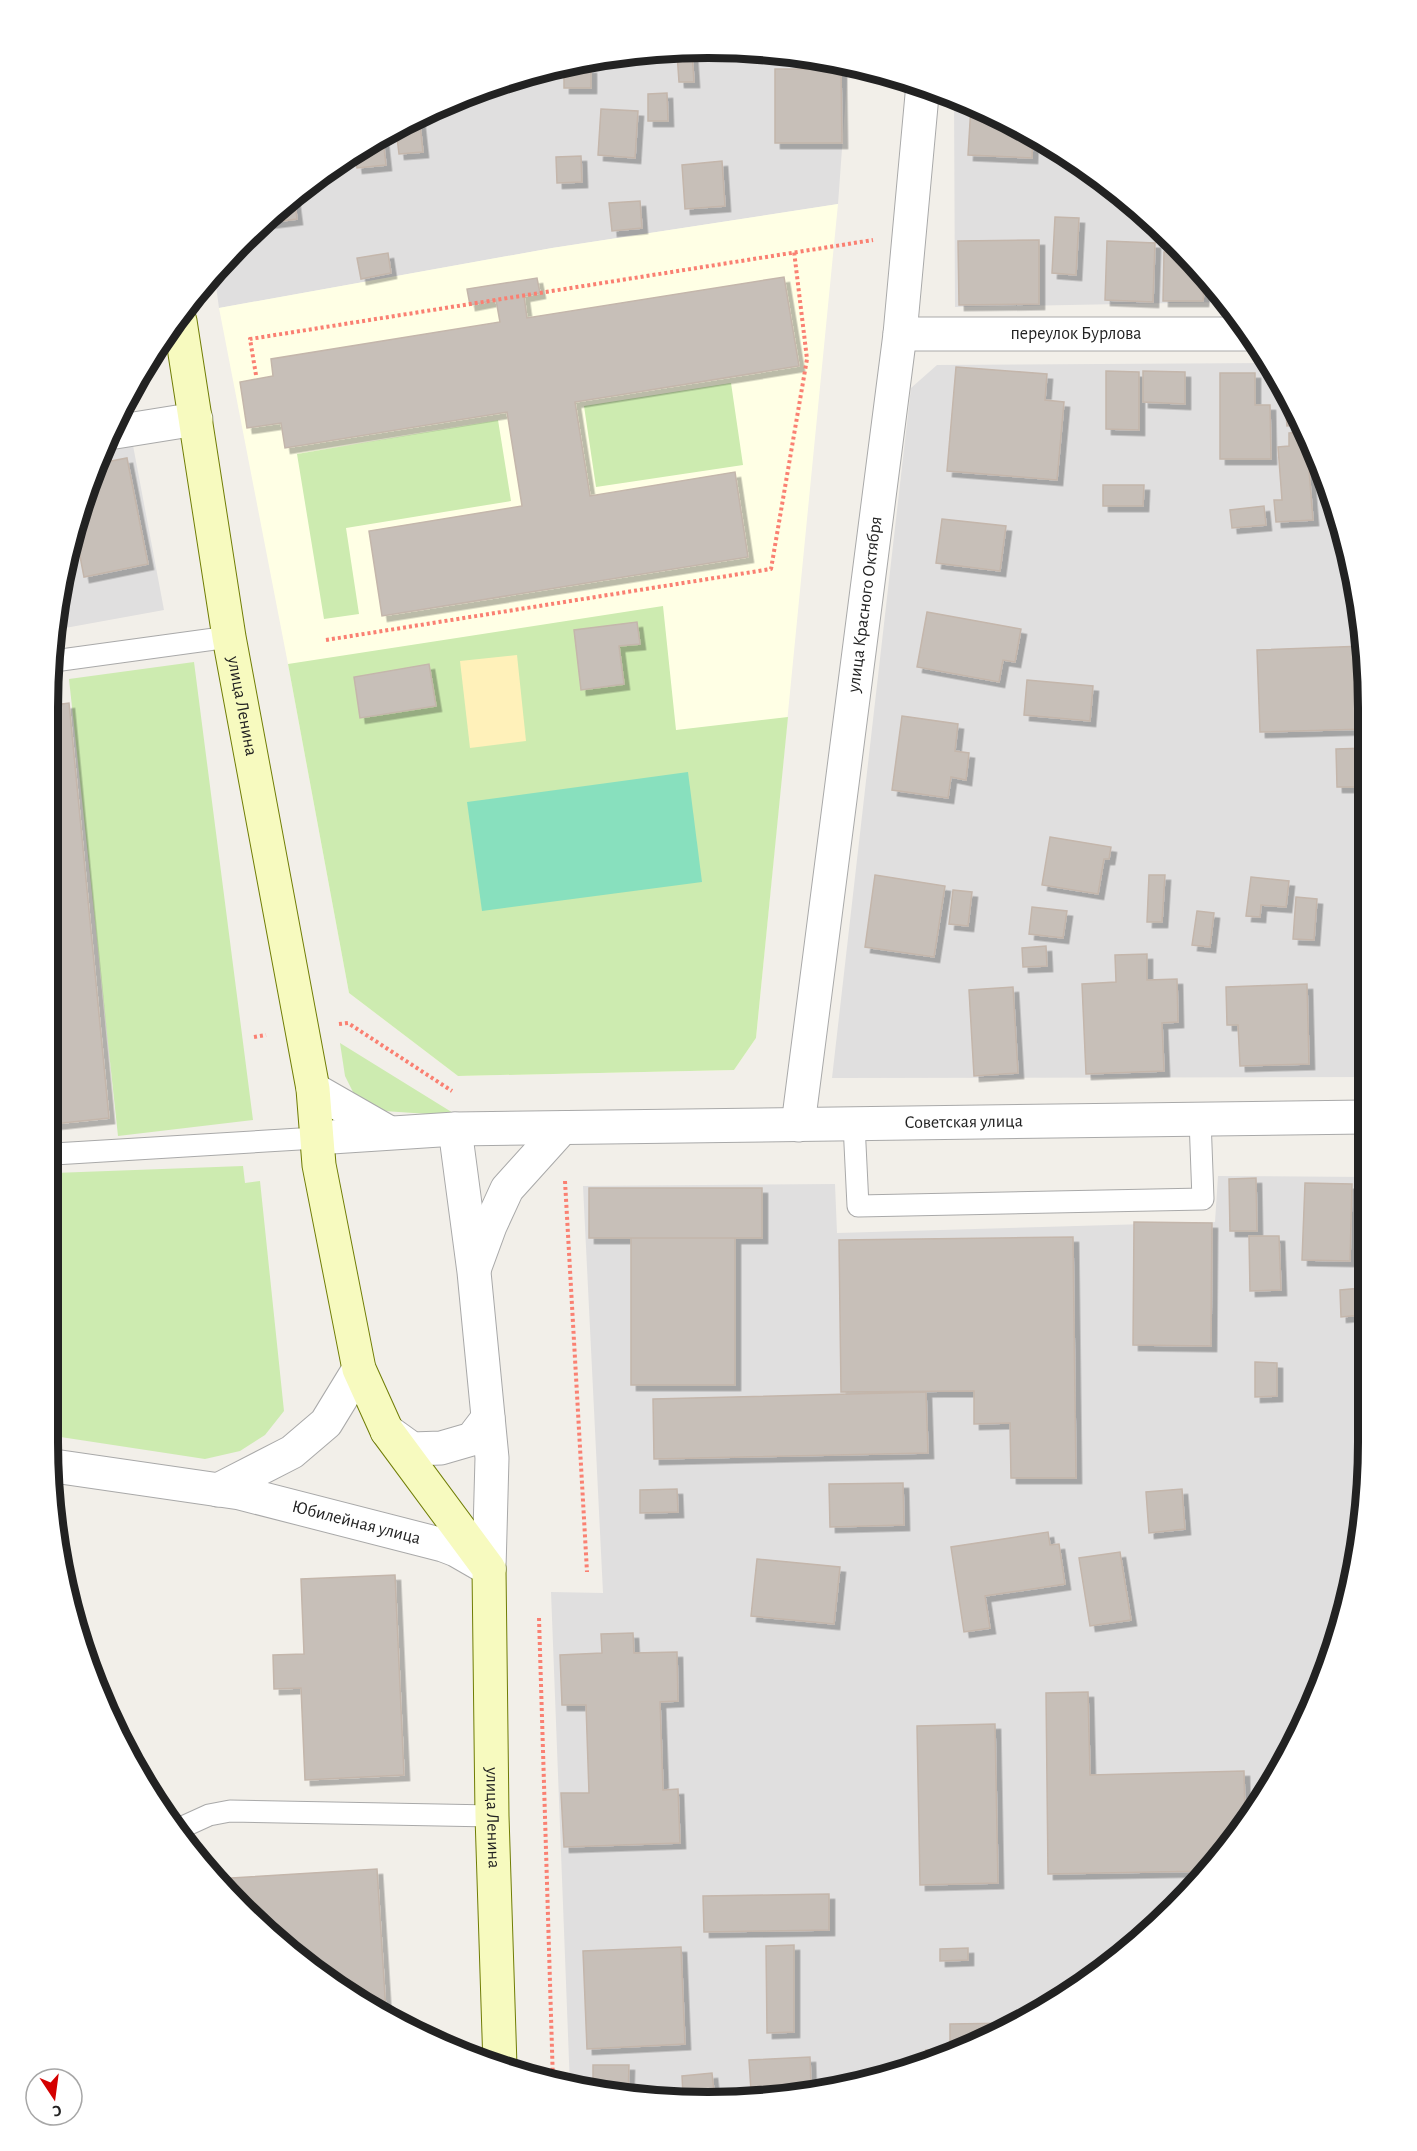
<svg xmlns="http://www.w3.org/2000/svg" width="1417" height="2151" font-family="'Alegreya Sans',sans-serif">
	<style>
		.residential { fill: #e0dfdf }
		.education { fill: #ffffe5 }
		.grass { fill: #cdebb0; fill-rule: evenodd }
		.sand { fill: #fff1ba }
		.pitch { fill: #88e0be }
		.building { fill: #c7bfb8; stroke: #c4b6ab; stroke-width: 1.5; filter: url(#shadow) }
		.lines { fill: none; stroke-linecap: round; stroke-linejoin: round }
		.service-casing { stroke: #a9a9a9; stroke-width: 23 }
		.minor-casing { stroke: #a9a9a9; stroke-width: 35 }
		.tertiary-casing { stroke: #a9a9a9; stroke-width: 35 }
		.secondary-casing { stroke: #707d05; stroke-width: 35 }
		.path { stroke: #fa8072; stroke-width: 4; stroke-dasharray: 3 3; stroke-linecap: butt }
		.service { stroke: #fff; stroke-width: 21 }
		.minor { stroke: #fff; stroke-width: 33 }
		.tertiary { stroke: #fff; stroke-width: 33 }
		.secondary { stroke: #f7fabf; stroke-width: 33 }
		.labels { text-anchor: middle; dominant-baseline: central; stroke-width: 4.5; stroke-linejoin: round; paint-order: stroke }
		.street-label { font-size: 18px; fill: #222; stroke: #fff }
		.rim { fill: none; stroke: #222; stroke-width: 8 }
	</style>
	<defs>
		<filter id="shadow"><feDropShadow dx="5.5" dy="5.5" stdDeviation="0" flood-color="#0004"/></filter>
	</defs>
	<rect width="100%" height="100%" fill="#f2efe9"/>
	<!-- residential -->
	<path class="residential" d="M666 49 795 54 848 66 838 204 552 248 219 308 214 271 307 184 417 116 538 70Z
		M954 98 1039 137 1144 212 1229 302 955 307Z
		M1268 363 1301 417 1347 538 1368 666 1366 1077 832 1078 911 388 937 365Z
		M125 403 164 610 54 630V622L83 497 116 417Z
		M1218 1176 1365 1177 1363 1529 1334 1654 1301 1734 1205 1878 1111 1966 1038 2015 961 2053 838 2090 665 2102 570 2087 551 1592 603 1593 583 1186 835 1184 837 1233 1215 1222Z"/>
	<!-- education -->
	<path class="education" d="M838 204 756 1038 734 1070 458 1076 349 993 288 664 219 308 552 248Z"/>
	<!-- grass -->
	<path class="grass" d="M731 383 743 465 596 487 584 406Z
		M498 420 511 501 346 528 359 614 324 619 297 454Z
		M663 606 676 730 788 717 756 1038 734 1070 458 1076 349 993 288 664ZM574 630 639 644 619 646 624 684ZM429 664 436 706 360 718 354 677Z
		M194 662 253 1120 118 1136 69 679Z
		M340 1043 458 1116 384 1111 354 1094 345 1076Z
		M243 1166 245 1183 260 1181 284 1411 265 1435 240 1451 205 1459 54 1436V1173Z"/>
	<!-- sand -->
	<path class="sand" d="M517 655 526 741 470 748 460 661Z"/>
	<!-- pitch -->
	<path class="pitch" d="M688 772 702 882 482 911 467 802Z"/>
	<!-- building -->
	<path class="building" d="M666 49 676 50V55H633Z
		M692 52 694 82H679L677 53Z
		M564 68H591V88H564Z
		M775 69H841L842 143H775Z
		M667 93 668 121H648V94Z
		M971 106 1033 134 1032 158 968 155Z
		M601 109 638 111 635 158 598 155Z
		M419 115 423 152 399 154 396 129Z
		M383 138 386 165 357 168 355 154Z
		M581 156 582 182 557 183 556 157Z
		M722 161 725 206 685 209 682 165Z
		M294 196 297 219 266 223Z
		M640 201 642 228 612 231 609 203Z
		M1055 217 1079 218 1076 275 1052 273Z
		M1039 240V304L959 305 958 241Z
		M1107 241 1155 243 1153 302 1105 300Z
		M1164 252H1182L1205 277 1203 301H1163Z
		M388 253 391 273 361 279 357 258Z
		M784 277 799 366 575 402 590 496 735 472 748 557 382 616 369 531 522 506 507 412 285 448 281 423 247 428 240 382 273 376 271 359 500 322 496 300 470 305 467 289 537 278 540 293 524 296 527 318Z
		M956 367 1047 374 1045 400 1064 402 1057 480 947 471Z
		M1106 371 1139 372V430L1106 429Z
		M1143 371 1185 372V404L1143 402Z
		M1220 373H1255V405H1270L1271 459H1220Z
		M1284 389 1301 417 1304 424 1287 426Z
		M1306 432 1313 520 1276 522 1274 500H1282L1278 447 1289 446V433Z
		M127 458 148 564 84 577 76 535 74 536 83 497 96 464Z
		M1103 485H1144L1143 506H1103Z
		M1328 487 1333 502 1329 503Z
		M1264 506 1266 525 1232 528 1230 510Z
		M942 519 1006 526 1000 571 936 563Z
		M927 612 1021 629 1015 662 1003 660 999 682 917 667Z
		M637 622 640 644 619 646 624 684 581 690 574 630Z
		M1364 646 1368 666 1367 729 1260 732 1257 650Z
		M429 664 436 706 360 718 354 677Z
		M1027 680 1093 686 1090 721 1024 715Z
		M69 703 109 1118 54 1124V705Z
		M902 716 958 724 955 751 969 753 966 780 951 777 948 798 892 790Z
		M1367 748V801H1360L1359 787H1337L1336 749Z
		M1050 837 1111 847 1109 859H1104L1098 894 1042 885Z
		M875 875 945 886 934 957 865 947Z
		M1149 875H1165L1162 922H1147Z
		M1251 877 1289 881 1286 907 1261 905 1260 917 1246 916Z
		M953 890 972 892 968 926 949 924Z
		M1296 897 1317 899 1314 940 1293 939Z
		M1032 907 1067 911 1063 938 1029 934Z
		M1197 911 1214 913 1210 947 1192 945Z
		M1046 946 1047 966 1023 967 1022 948Z
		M1147 954V980L1177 979 1178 1022 1162 1023 1164 1071 1086 1074 1082 984 1116 982 1115 955Z
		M1307 984 1309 1064 1240 1066 1238 1025H1227L1226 987Z
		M1013 987 1018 1073 974 1076 969 990Z
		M1256 1178 1257 1231H1230L1229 1179Z
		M1305 1183 1352 1184 1350 1261 1302 1260Z
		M589 1188H762V1238H589Z
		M1134 1222 1212 1223 1211 1346 1133 1345Z
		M1249 1236H1279L1281 1290 1250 1291Z
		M1073 1237 1076 1478H1011L1010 1423 974 1424V1391L841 1392 839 1240Z
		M631 1238H735V1385H631Z
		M1361 1288 1362 1315 1341 1317 1340 1290Z
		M1255 1362 1277 1363V1396L1255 1397Z
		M926 1392 928 1453 654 1459 653 1399Z
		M903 1483 904 1525 830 1527 829 1484Z
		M677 1489 678 1512 640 1513V1490Z
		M1182 1489 1185 1529 1149 1533 1146 1492Z
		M1048 1532 1050 1545 1059 1544 1065 1584 985 1596 990 1628 964 1632 951 1547Z
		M1120 1552 1131 1620 1090 1626 1079 1558Z
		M757 1559 840 1567 834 1624 751 1616Z
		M395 1575 404 1775 305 1780 301 1688 274 1689 273 1655 304 1654 301 1579Z
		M633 1633 634 1653 677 1652 678 1701 660 1702 663 1790 678 1789 680 1843 564 1847 561 1793H589L586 1705H562L560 1655 602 1653 601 1634Z
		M1088 1692 1090 1775 1244 1771 1245 1819 1209 1871 1048 1874 1046 1693Z
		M995 1724 998 1883 920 1885 917 1726Z
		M377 1869 386 2012 306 1966 241 1909 216 1879Z
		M829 1894V1930L704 1932 703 1896Z
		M794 1945V2032L767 2033 766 1946Z
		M681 1947 685 2044 587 2049 583 1951Z
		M968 1948V1960L940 1961V1949Z
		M1021 2023 961 2053 926 2063V2050H950V2024Z
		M810 2057 811 2088 751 2091 749 2060Z
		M593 2065H629L628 2097 593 2092Z
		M712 2073 714 2092 683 2095 682 2076Z"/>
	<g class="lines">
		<!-- service casing -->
		<g class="service-casing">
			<path id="service" d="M54 661 229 637
				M854 1124 858 1206 1203 1199 1200 1119
				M54 1154 316 1138
				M176 1830 209 1815 230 1811 492 1816"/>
		</g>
		<!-- minor casing -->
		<g class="minor-casing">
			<g id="minor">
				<path id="s1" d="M900 334H1250"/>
				<path d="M109 433 196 419"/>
				<path d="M313 1089 388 1132"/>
				<path id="s2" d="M798 1125 900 334 923 84"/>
				<path d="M455 1129 474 1272 492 1458 489 1569"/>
				<path id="s3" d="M316 1138 455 1129 1365 1117"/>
				<path d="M475 1267 490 1226 507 1189 562 1128"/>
				<path d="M387 1431 412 1449 441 1448 472 1439 488 1418"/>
			</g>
		</g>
		<!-- tertiary casing -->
		<g class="tertiary-casing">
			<g id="tertiary">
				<path id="s4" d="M54 1466 240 1493 443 1545 456 1550 489 1569"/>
				<path d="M218 1490 292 1452 326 1423 359 1369"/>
			</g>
		</g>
		<!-- secondary casing -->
		<g class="secondary-casing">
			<g id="secondary">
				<path id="s5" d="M180 321 229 637 313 1089 319 1165 359 1369 387 1431 489 1569 492 1816 500 2066"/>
			</g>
		</g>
		<!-- path -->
		<path class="path" d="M206 282 208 294
			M256 375 250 339 873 240
			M326 640 771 569 807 359 794 251
			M339 1024 348 1023 452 1091
			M254 1037 266 1035
			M565 1181 587 1572
			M539 1618 553 2082"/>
		<!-- service -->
		<use href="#service" class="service"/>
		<!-- minor -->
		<use href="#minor" class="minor"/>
		<!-- tertiary -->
		<use href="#tertiary" class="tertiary"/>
		<!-- secondary -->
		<use href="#secondary" class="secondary"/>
	</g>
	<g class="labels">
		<!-- street labels -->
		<g class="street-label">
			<text stroke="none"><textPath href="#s1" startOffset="176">переулок Бурлова</textPath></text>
			<text stroke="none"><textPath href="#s2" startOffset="525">улица Красного Октября</textPath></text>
			<text stroke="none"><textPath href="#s5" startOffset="390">улица Ленина</textPath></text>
			<text stroke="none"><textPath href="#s3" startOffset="648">Советская улица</textPath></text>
			<text stroke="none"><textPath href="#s4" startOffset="308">Юбилейная улица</textPath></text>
			<text stroke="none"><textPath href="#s5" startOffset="1552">улица Ленина</textPath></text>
		</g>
	</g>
	<!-- crop -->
	<path d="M0 0H1417V2151H0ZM708 58H708A650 650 0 0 1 1358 708V1442A650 650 0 0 1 708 2092H708A650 650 0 0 1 58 1442V708A650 650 0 0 1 708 58Z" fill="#fff" fill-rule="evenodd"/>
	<path class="rim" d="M708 58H708A650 650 0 0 1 1358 708V1442A650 650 0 0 1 708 2092H708A650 650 0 0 1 58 1442V708A650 650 0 0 1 708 58Z"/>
	<!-- north arrow -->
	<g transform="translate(54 2097) rotate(167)"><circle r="28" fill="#ffffff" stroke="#a7a7a7" stroke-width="1.5"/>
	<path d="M0-4.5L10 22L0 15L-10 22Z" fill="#d40000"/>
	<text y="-9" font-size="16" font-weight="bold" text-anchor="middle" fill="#222222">С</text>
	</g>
</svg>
